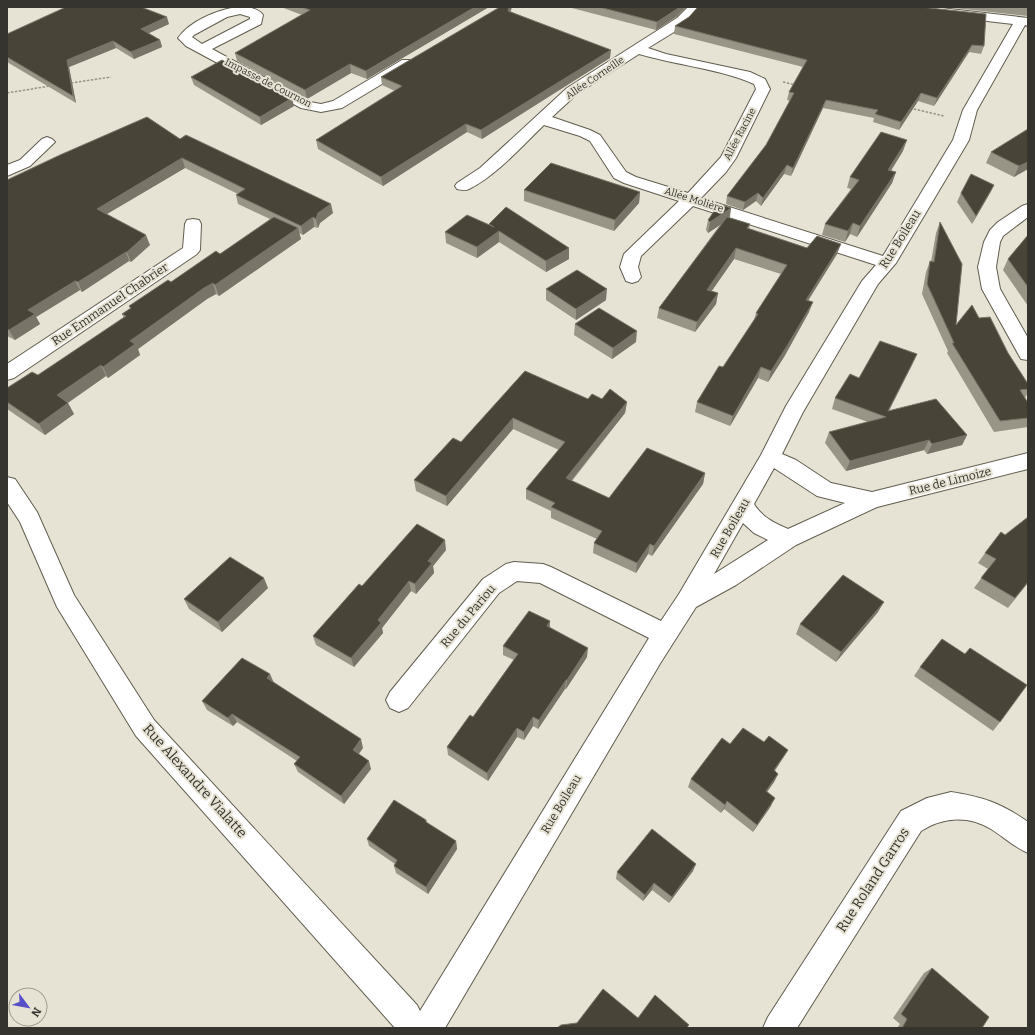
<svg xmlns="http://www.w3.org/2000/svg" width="1035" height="1035" font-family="Bitter,serif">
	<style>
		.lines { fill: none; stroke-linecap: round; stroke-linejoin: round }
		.minor-casing { stroke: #605d4f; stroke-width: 2 }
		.path { stroke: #959288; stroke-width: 1.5; stroke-dasharray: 2.5 1.5; stroke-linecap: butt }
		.minor { fill: #fff; fill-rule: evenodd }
		.wall { fill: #989486 }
		.shaded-wall { fill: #787467 }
		.building { fill: #484538; stroke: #787467 }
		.labels { text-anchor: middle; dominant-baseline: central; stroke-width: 4; stroke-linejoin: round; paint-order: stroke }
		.far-street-label { font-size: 10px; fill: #35342e; stroke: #e7e3d4 }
		.street-label { font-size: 12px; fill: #35342e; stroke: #e7e3d4 }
		.near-street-label { font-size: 14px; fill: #35342e; stroke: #e7e3d4 }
	</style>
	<rect width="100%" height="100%" fill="#e7e3d4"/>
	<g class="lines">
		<!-- minor casing -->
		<g class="minor-casing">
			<path id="minor" d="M237 7C246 7 257 7 263 15L261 24 212 49 310 102 321 104 333 101 402 60H412L414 63 412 66 342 108 321 112 301 108 186 46 178 38C190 21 217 10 237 7ZM240 14 250 17V19L202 44 192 37 194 35 227 17Z
				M688 7H701L687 24 648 48 666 54 750 72 765 79 770 89 736 158 726 172 701 198 883 256 953 140 963 110 1013 24 900 11 896 10 894 7H932L1028 18V26L1025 25 977 110 969 140 896 263 878 284 803 412 782 454 796 460 831 483 872 492 1028 453V469L877 507 796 545 736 585 696 607 661 662 445 1028H395L136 736 57 607 20 522 7 502V477L15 479 37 512 74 595 154 720 417 1005 420 1011 649 638 540 583 517 581 499 593 408 708 399 712 390 708 386 700 390 692 483 579 506 564 514 562 543 564 551 567 661 621 679 594 761 455 786 406 862 281 876 265 693 206 641 256 638 267 641 277 638 281 632 283 626 281 620 267 624 254 679 201 624 183 614 178 590 141 580 136 544 125C522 146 497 175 469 189 465 191 462 190 457 189L455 186 457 183 480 168 567 88 677 18ZM639 54C676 65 720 69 754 84L756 89 721 157 688 193 636 177 626 172 600 135 590 130 552 117 577 94ZM774 468 817 496 845 503 788 529C774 523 762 517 754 504ZM743 523 754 533 768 540 714 574Z
				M47 137 52 139 55 142 30 166 7 176V165L20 160 42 139Z
				M1028 204V217L1003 236 1000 242 996 267 1000 289 1028 338V360L1021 359 982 289 978 267 984 242 990 230 998 222 1022 206Z
				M193 219 199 220 201 224 200 250 197 254 14 378 7 380V364L183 248 185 224 187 220Z
				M951 792C983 797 1001 803 1028 822V853C1014 847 1004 837 991 829 968 815 943 817 921 831L797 1028H763L768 1017 901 811 927 798Z"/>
		</g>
		<!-- path -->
		<path class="path" d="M783 82 796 85
			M71 83 111 77
			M7 93 50 86
			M910 108 944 116"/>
		<!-- minor -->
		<use href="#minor" class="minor"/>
	</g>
	<!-- wall -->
	<path class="wall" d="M281 7H489L367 79 351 73 307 99 237 61 235 53 302 15Z
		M500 7H512L510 11 610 58 482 139 467 132 383 186 318 149 316 140 395 91 382 85 381 77Z
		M568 7H686L676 17 656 30Z
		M698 7 984 46 981 54 969 52 934 106 918 101 899 130 873 122 874 118 823 108 791 176 784 174 761 206 756 201 743 210 726 204 727 196 766 145 790 101 787 100 789 92 803 67 674 34 675 26 689 17Z
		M946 7H1028V16Z
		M169 24 148 33 160 40 162 47 134 59 116 48 69 67 76 103 7 62V34Z
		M191 77 294 106 261 125 194 85Z
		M1028 129V169L1014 177 986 163 991 152Z
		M180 139 333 213 320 223 318 228 314 227 303 235 299 233 301 239 219 296 216 294 207 299 138 349 140 355 108 378 106 376 68 403 74 414 45 435 7 409V388L38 375 124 318 122 314 130 309 129 306 220 254 270 219 238 204 236 195 238 194 185 168 107 214 150 245 131 262 129 261 82 292 80 290 36 317 40 324 15 340 7 336V180Z
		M903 151 891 171 896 172 892 183 857 237 850 234 845 242 822 235 825 224 851 189 847 188 850 177Z
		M994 185 990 193 972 224 957 202 961 193Z
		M524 190 640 192 639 203 614 231 524 201Z
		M731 208 730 218 750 224 749 229 807 248 837 254 808 301 809 312 784 357 768 382 758 378 730 426 695 412 697 402 723 367 754 320 756 313 781 274 734 259 712 291 718 293 716 304 695 332 657 318 659 308 720 225 708 233 706 230 708 220Z
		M940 222 956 325 979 318 1008 353 1028 384V392L1025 398 1028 403V427L994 432 947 353 948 351 922 294 926 272 930 261 931 262 936 233Z
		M489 224 569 248V259L546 272 499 242 477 258 446 243 445 232 489 225Z
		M1028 235V306L1003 270 1008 259Z
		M546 289 606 300 576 320 546 300Z
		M575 324 636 342 612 359 574 335Z
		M912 365 889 411 967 435 962 445 927 454 924 450 846 471 825 443 829 432 868 422 832 409 835 398 859 378Z
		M525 371 588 399H602L627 402 625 413 572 481 609 498 705 473 703 484 652 556 648 554 636 573 593 553 594 543 597 539 551 518V511L526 499V489L559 450 513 429 447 506 416 491 414 480 461 442Z
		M1001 532 1028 583 1008 608 974 588 988 569 978 563 985 553Z
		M446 550 433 566 434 573 416 594 411 591 382 628 383 633 354 667 316 645 313 636 362 586Z
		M268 588 222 632 189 609 184 599Z
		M878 612 836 662 796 634 800 624Z
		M550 621V627L587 657 566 689H565L538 729 533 726 524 740 517 737 488 781 448 755 447 747 473 717 514 660 503 655V646Z
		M920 667 1000 722 993 731 914 676Z
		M273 682 363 748 359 754 371 769 344 804 298 772 294 764 297 761 237 722 233 726 207 710 202 701Z
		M764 742 788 750 783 758 775 771 778 774 774 782 767 792 771 806 753 832 724 809 721 813 688 787 691 779 730 744Z
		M426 820 427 823 456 841 457 849 428 894 396 873 394 866 395 864 369 846 367 839Z
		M693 871 669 903 652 890 643 901 616 879 617 872Z
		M932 968 982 1028H897L900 1024 893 1018 924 973Z"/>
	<!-- shaded-wall -->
	<path class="shaded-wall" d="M475 7H489L367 79 366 71Z
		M509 7H512L508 19V11Z
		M679 7H686L676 17 656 30 657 22Z
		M167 17 169 24 143 36 141 29Z
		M160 40 162 47 134 59 131 52Z
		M113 41 116 48 69 67 76 103 73 96 67 60Z
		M972 45 969 52 934 106 937 98Z
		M611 50 610 58 482 139 481 130Z
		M350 64 351 73 307 99 305 90Z
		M921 93 918 101 899 130 901 122Z
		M292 98 294 106 261 125 260 117Z
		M826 100 823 108 791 176 793 168Z
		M466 124 467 132 383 186 381 177Z
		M907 140 903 151 884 181 888 170Z
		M182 158 185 168 100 218 97 209Z
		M1028 162V169L1014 177 1019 166Z
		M787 165 784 174 761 206 763 198Z
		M896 172 892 183 857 237 860 226Z
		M994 185 990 193 972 224 976 216Z
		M640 192 639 203 614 231 615 220Z
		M758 193 756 201 743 210 745 202Z
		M331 204 333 213 320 223 318 228 316 219 318 213Z
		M731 208 729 219 708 233 710 222Z
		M313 217 314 227 303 235 301 226Z
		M853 223 850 234 845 242 848 231Z
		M298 228 301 239 219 296 215 285Z
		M499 231V242L477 258V247Z
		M146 235 150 245 131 262 127 252Z
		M841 244 837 254 802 310 806 300Z
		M569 248V259L546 272V261Z
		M736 248 734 259 705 300 707 290Z
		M126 252 129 261 82 292 78 282Z
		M75 281 80 290 36 317 40 324 15 340 9 330 28 310Z
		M213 283 216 294 207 299 138 349 140 355 108 378 103 367 130 341 204 288Z
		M607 289 606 300 576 320V309Z
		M718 293 716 304 695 332 697 322Z
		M813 302 809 312 784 357 768 382 771 371Z
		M637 331 636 342 612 359 613 348Z
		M917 354 912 365 885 417 888 411Z
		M101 365 106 376 63 406 57 395Z
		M761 367 758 378 730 426 733 416Z
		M627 402 625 413 565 488 566 478Z
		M68 403 74 414 45 435 39 424Z
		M513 418V429L447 506 446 496Z
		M967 435 962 445 927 454 932 444Z
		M929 440 924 450 846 471 850 461Z
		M705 473 703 484 652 556 654 546Z
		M445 540 446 550 433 566 434 573 416 594 415 584 428 561Z
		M650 544 648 554 636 573 637 563Z
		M264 578 268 588 222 632 218 622Z
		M409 581 411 591 382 628 383 633 354 667 351 658 378 620Z
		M884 602 878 612 836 662 841 652Z
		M550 621 549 631 547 626Z
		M588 648 587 657 566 689 567 680Z
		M270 674 274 683 267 678Z
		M566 680 565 689 538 729 539 720Z
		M232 714 237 722 233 726 228 718Z
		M533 717V726L524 740V732Z
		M517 728V737L488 781 487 773Z
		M361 739 363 748 355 758 353 750Z
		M788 750 783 758 769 778 774 770Z
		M369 761 371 769 344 804 341 796Z
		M778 774 774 782 762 799 766 791Z
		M775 798 771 806 753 832 757 825Z
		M727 801 724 809 721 813Z
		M456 841 457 849 428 894 426 887Z
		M696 864 693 871 669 903 672 897Z
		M654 883 652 890 643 901 645 895Z"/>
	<!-- building -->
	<path class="building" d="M66 7H141L167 17 141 29 160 40 131 52 113 41 67 60 73 96 7 57V34Z
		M301 7H475L366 71 350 64 305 90 235 53 310 10Z
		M500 7H509L508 11 611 50 481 130 466 124 381 177 316 140 402 86 381 77Z
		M599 7H679L677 9 657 22Z
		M698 7H921L986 14 984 46 972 45 937 98 921 93 901 122 875 114 878 110 826 100 793 168 787 165 763 198 758 193 745 202 727 196 766 145 794 93 789 92 807 60 675 26 689 17Z
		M222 60 292 98 260 117 191 77Z
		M147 117 180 139 186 135 331 204 318 213 316 219 313 217 301 226 236 195 245 189 182 158 97 209 146 235 127 252H126L78 282 75 281 28 310 35 314 9 330 7 329V180L60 155Z
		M1028 129V162L1019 166 991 152Z
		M881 132 907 140 888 170 896 172 860 226 853 223 848 231 825 224 859 180 850 177Z
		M551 163 640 192 615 220 524 190Z
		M971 174 994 185 976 216 961 193Z
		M719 204 731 208 710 222 708 220Z
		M506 207 569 248 546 261 499 231 477 247 445 232 467 215 494 227 489 224Z
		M274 217 298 228 215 285 213 283 204 288 130 341 135 344 103 367 101 365 57 395 68 403 39 424 7 402V388L32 372 38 375 126 316 122 314 131 308 129 306 168 280 171 282 216 251 220 254Z
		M727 217 750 224 747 228 807 248 817 236 841 244 806 300 813 302 787 346 771 371 761 367 733 416 697 402 719 366 723 367 758 314 756 313 787 265 736 248 707 290 718 293 697 322 659 308Z
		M940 222 962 264 956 325 972 305 979 318 990 317 1008 353 1028 384V389L1020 390 1028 403V418L1000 421 952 343H954L927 284 930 261 934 262Z
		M1028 235V287L1008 259Z
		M577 270 607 289 576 309 546 289Z
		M599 308 637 331 613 348 575 324Z
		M880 341 917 354 888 411 936 399 967 435 932 444 929 440 850 461 829 432 886 417 835 398 850 374 859 378Z
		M525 371 588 399 592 394 602 399 610 389 627 402 566 478 609 498 647 448 705 473 654 546 650 544 637 563 594 543 602 531 551 507 555 503 526 489 565 442 513 418 446 496 414 480 453 438 461 442Z
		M1028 517V582L1015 598 981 578 996 559 985 553 1001 532 1005 535Z
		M417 524 445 540 428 561 432 563 415 584 409 581 378 620 381 623 351 658 313 636 359 584 362 586Z
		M230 557 264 578 218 622 184 599Z
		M843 575 884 602 841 652 800 624Z
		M529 611 550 621 547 626 588 648 567 680H566L539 720 533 717 524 732 517 728 487 773 447 747 470 715 473 717 518 654 503 646Z
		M942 639 965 654 970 648 1027 685 1000 722 920 667Z
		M242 658 270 674 267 678 361 739 353 750 369 761 341 796 294 764 300 757 232 714 228 718 202 701Z
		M743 728 764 742 769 736 788 750 774 770 778 774 766 791 775 798 757 825 727 801 725 805 691 779 722 738 730 744Z
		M394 800 426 820V822L456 841 426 887 394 866 397 860 367 839Z
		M652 829 696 864 672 897 654 883 645 895 617 872Z
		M932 968 989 1017 982 1028H902L907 1019 901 1014Z
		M603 989 638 1018 655 995 689 1025 686 1028H557L561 1025 577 1023Z"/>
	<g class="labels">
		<!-- far-street labels -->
		<g class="far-street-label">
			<text transform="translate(595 78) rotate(-34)">Allée Corneille</text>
			<text transform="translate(268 83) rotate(27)">Impasse de Cournon</text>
			<text transform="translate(740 134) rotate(-62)">Allée Racine</text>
			<text transform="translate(694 200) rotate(18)">Allée Molière</text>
		</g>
		<!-- street labels -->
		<g class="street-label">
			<text transform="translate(900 239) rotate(-58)">Rue Boileau</text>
			<text transform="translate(110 304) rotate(-34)">Rue Emmanuel Chabrier</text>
			<text transform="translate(950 481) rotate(-14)">Rue de Limoize</text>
			<text transform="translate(730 528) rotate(-60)">Rue Boileau</text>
			<text transform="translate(468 616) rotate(-50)">Rue du Pariou</text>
			<text transform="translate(561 804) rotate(-59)">Rue Boileau</text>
		</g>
		<!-- near-street labels -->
		<g class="near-street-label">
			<text transform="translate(195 781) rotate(48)">Rue Alexandre Vialatte</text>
			<text transform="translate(873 880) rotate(-57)">Rue Roland Garros</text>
		</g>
	</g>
	<!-- border -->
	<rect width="1035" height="1035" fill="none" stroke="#35342e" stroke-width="16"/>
	<!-- north arrow -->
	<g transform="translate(28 1007) rotate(122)"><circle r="19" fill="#e7e3d4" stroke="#a09d92"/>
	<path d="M0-3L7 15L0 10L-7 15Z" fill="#564fc7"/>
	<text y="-6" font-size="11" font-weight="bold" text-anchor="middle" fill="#35342e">N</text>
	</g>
</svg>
